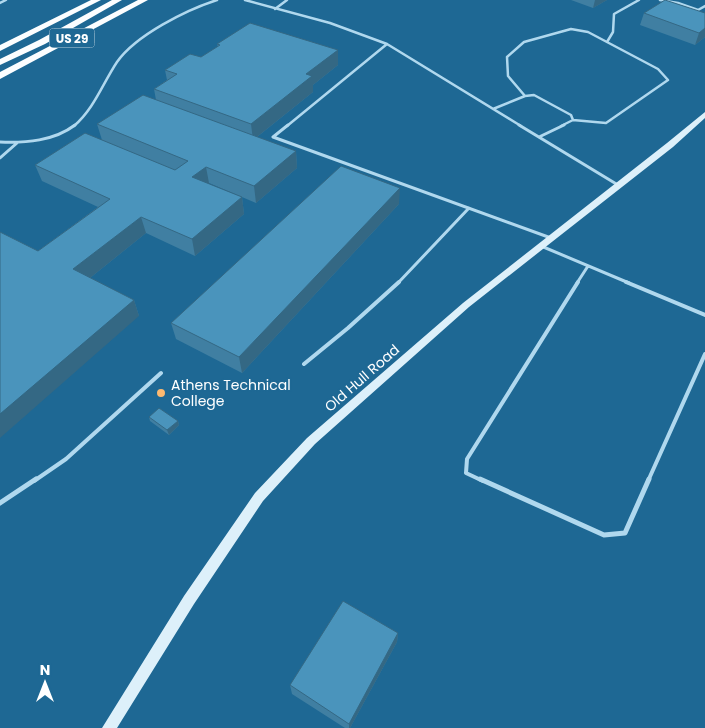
<svg xmlns="http://www.w3.org/2000/svg" width="705" height="728" font-family="Poppins,sans-serif">
	<style>
		.lines { fill: none; stroke-linecap: round; stroke-linejoin: round }
		.service-far3 { stroke: #b0d8ee; stroke-width: 2.5 }
		.service-far2 { stroke: #b0d8ee; stroke-width: 3 }
		.service-far1 { stroke: #b0d8ee; stroke-width: 4 }
		.service { stroke: #b0d8ee; stroke-width: 5 }
		.secondary { fill: #ddf0fa; fill-rule: evenodd }
		.trunk { fill: #fcfeff; fill-rule: evenodd }
		.wall { fill: #407fa2 }
		.shaded-wall { fill: #346884 }
		.building { fill: #4a94bc; stroke: #346884 }
		.poi-dot { fill: #fdb970; stroke: #1e6894; stroke-width: 2 }
		.labels { text-anchor: middle; dominant-baseline: central; stroke-width: 4; stroke-linejoin: round; paint-order: stroke }
		.shield { fill: #1e6894; stroke: #bcd2df; stroke-width: 1 }
		.shield-label { font-size: 12px; font-weight: bold; fill: #fff }
		.street-label { font-size: 14px; fill: #fff; stroke: #1e6894 }
		.poi-label { font-size: 14px; fill: #fff; stroke: #1e6894; text-anchor: start }
	</style>
	<rect width="100%" height="100%" fill="#1e6894"/>
	<g class="lines">
		<!-- service-far3 -->
		<path class="service-far3" d="M245 0 330 23 387 44 287 126
			M660 0 678 3 698 10 705 6
			M0 3 6 0
			M275 9 287 0
			M607 42 613 32 614 14 639 0
			M387 44 521 126
			M525 96 508 76 507 57 524 42 571 29 588 32 658 69 668 80 606 123 573 120
			M493 109 525 96 534 95 571 115 573 120 561 126
			M74 126C94 109 103 83 117 62 136 35 186 10 217 0"/>
		<!-- service-far2 -->
		<path class="service-far2" d="M288 125 273 137 551 238
			M519 125 618 185
			M539 137 564 125
			M0 142C26 143 54 141 75 125
			M0 158 17 143
			M541 246 629 283
			M398 283 469 208
			M577 283 588 266"/>
		<!-- service-far1 -->
		<path class="service-far1" d="M626 282 705 315
			M304 364 348 328 399 282
			M34 481 66 459 161 373
			M483 481 466 473 467 459 578 282
			M648 481 705 354"/>
		<!-- service -->
		<path class="service" d="M480 479 604 535 625 533 649 479
			M0 503 36 479"/>
		<!-- secondary -->
		<path class="secondary" d="M705 112V118L673 147 469 307 315 444 263 501 194 604 117 728H102L184 596 255 493 307 438 463 303 667 143Z"/>
		<!-- trunk -->
		<path class="trunk" d="M91 0H101L0 51V45Z
			M112 0H122L45 44 0 65V59L39 40Z
			M138 0H148L0 79V72Z"/>
	</g>
	<!-- wall -->
	<path class="wall" d="M571 0H607L593 8Z
		M644 13H705V37L695 45 640 25Z
		M217 44 338 65 313 85V92L257 137 296 151 297 168 256 203 209 183 208 184 242 197 244 214 195 256 146 233 90 278 134 300 139 316 38 251 98 207 42 181 35 165 102 140 97 124 156 100 154 89 167 80 165 70 201 57 218 47Z
		M399 204 242 373 176 339 171 323Z
		M149 417 178 421 179 425 169 435 150 421Z
		M398 633 397 642 350 728H345L292 694 290 685Z"/>
	<!-- shaded-wall -->
	<path class="shaded-wall" d="M595 0H607L593 8Z
		M705 28V37L695 45 699 33Z
		M338 50V65L313 85V92L253 140 251 124 306 74Z
		M296 151 297 168 256 203 254 186Z
		M206 167 209 183 196 194 192 177Z
		M400 188 399 204 242 373 239 357Z
		M242 197 244 214 195 256 192 239Z
		M141 217 146 233 80 286 73 269Z
		M134 300 139 316 0 438V414Z
		M178 421 179 425 169 435 167 430Z
		M398 633 397 642 350 728H349V724Z"/>
	<!-- building -->
	<path class="building" d="M665 0 705 13V28L699 33 644 13Z
		M250 23 338 50 306 74 312 76 251 124 154 89 177 74 165 70 190 54 201 57 220 45 217 44Z
		M143 95 296 151 254 186 206 167 192 177 242 197 192 239 141 217 73 269 134 300 0 414V232L38 251 110 199 35 165 85 133 175 170 188 161 97 124Z
		M341 166 400 188 239 357 171 323Z
		M159 408 178 421 167 430 149 417Z
		M343 601 398 633 349 724 290 685Z"/>
	<!-- markers -->
	<circle class="poi-dot" cx="161" cy="393" r="5"/>
	<g class="labels">
		<!-- shield labels -->
		<rect class="shield" x="49.5" y="28.5" width="45" height="19" rx="4"/>
		<g class="shield-label">
			<text x="72" y="38">US 29</text>
		</g>
		<!-- street labels -->
		<g class="street-label">
			<text transform="translate(362 378) rotate(-41)">Old Hull Road</text>
		</g>
		<!-- poi labels -->
		<g class="poi-label">
			<text x="171" y="385">Athens Technical<tspan x="171" dy="16">College</tspan></text>
		</g>
	</g>
	<!-- north arrow -->
	<g transform="translate(45 683)" stroke="#1e6894" stroke-width="4" paint-order="stroke">
	<path d="M0-4L9 19L0 12L-9 19Z" fill="#ffffff"/>
	<text y="-8" font-size="14" font-weight="bold" text-anchor="middle" fill="#ffffff">N</text>
	</g>
</svg>
